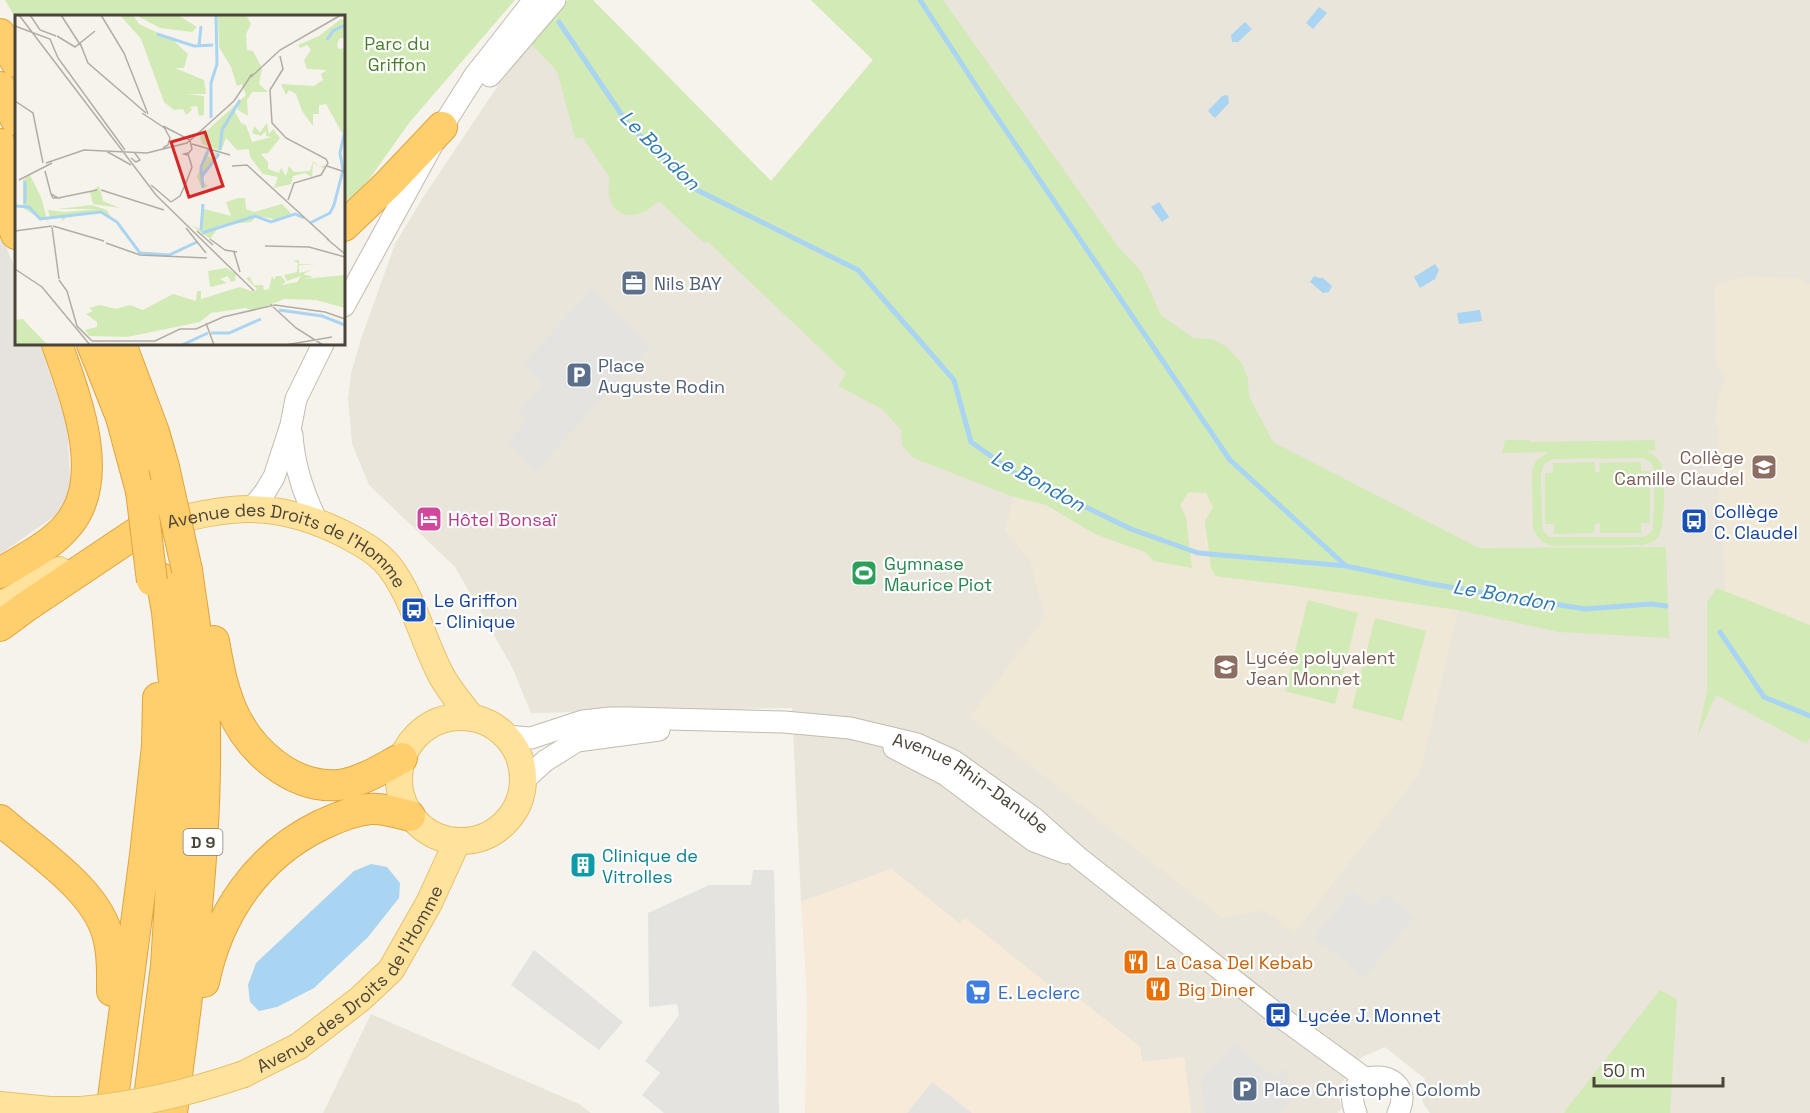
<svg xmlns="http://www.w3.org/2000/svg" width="1810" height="1113" font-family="'Space Grotesk',sans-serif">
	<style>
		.residential { fill: #eae5da }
		.commercial { fill: #f7ead8 }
		.industrial { fill: #e6e2dd }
		.education { fill: #efe8d6 }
		.green { fill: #d2eab5; fill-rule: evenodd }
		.parking { fill: #e5e3e0 }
		.water { fill: #a9d4f2 }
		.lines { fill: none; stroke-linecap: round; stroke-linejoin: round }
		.stream { stroke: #a9d4f2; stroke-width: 5 }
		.minor-casing { stroke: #c2bbae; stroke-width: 23 }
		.major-casing { stroke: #e6c16a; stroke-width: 28 }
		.highway-casing { stroke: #e0a43c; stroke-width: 32 }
		.minor { stroke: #fff; stroke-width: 21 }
		.major { stroke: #ffe39c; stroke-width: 26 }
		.highway { stroke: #ffcf6e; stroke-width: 30 }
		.major-bridge-casing { stroke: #e6c16a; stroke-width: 28; stroke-linecap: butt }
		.highway-bridge-casing { stroke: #e0a43c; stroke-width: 32; stroke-linecap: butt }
		.major-bridge { stroke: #ffe39c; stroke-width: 26 }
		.highway-bridge { stroke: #ffcf6e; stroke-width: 30 }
		.labels { text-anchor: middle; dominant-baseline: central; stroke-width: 4.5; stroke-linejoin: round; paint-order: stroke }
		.shield { fill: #fff; stroke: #817c74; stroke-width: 1.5 }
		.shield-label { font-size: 16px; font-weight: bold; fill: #4b4439 }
		.park-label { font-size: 18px; fill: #4a7f2a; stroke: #fff }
		.service-label { font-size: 18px; fill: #4e5e75; stroke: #fff; text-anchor: start }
		.education-label { font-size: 18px; fill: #785e54; stroke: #fff; text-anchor: end }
		.transit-label { font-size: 18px; fill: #164399; stroke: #fff; text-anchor: start }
		.hotel-label { font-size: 18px; fill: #b23c85; stroke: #fff; text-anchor: start }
		.street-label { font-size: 18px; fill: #4b4439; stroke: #fff }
		.leisure-label { font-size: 18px; fill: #27864d; stroke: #fff; text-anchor: start }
		.culture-label { font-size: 18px; fill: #0d838f; stroke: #fff; text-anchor: start }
		.food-label { font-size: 18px; fill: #c56008; stroke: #fff; text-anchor: start }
		.shop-label { font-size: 18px; fill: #366cbe; stroke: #fff; text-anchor: start }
		.water-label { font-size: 20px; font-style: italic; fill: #2e7ab2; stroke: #fff }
		.inset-river { fill: none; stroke: #a9d4f2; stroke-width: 3 }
		.inset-road { fill: none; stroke: #b2ada4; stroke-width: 1.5 }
		.view { fill: #d62828; fill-opacity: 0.15; stroke: #d62828; stroke-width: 3 }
		.inset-edge { fill: none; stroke: #4b4439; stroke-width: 3 }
	</style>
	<rect width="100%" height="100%" fill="#f6f3ec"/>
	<!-- residential -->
	<path class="residential" d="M568 0H593L771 181 873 60 811 0H1810V1113H1430L1424 1105 1421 1095 1425 1079 1385 1047 1362 1057 1336 1090 1342 1108 1338 1113H1191L1184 1058 1142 1062 1140 1047 1075 996 1070 1003 966 919 961 925 891 869 801 902 792 708 531 713 512 667 455 567 369 485 352 444 348 398 351 374 361 339 395 244 424 196 505 75Z
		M371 1014 579 1104 591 1113H323Z"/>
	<!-- commercial -->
	<path class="commercial" d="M891 869 960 924 965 918 1070 1002 1075 996 1140 1047 1142 1062 1184 1057 1191 1113H805L807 998 801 902Z"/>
	<!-- industrial -->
	<path class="industrial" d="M0 231 16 271V344H40L67 424 71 493 62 511 0 554Z"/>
	<!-- education -->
	<path class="education" d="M1744 276 1804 279 1806 285 1810 284V625L1725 591 1722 507H1719L1718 427 1715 426 1718 399 1726 374 1716 366 1715 287Z
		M1189 492 1206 493 1213 507 1215 576 1289 585 1458 610 1420 773 1294 933 1267 912 1258 911 1222 918 970 717 1045 618 1030 561 1005 530 1014 497 1046 505 1095 534 1145 552 1154 561 1191 568 1186 517 1180 505Z"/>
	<!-- green -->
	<path class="green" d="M5 0H515L409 123 370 178 344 206V16H16V19Z
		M568 0H593L771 181 873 60 811 0H943L1120 249 1141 271 1161 315 1193 338 1212 339 1227 347 1241 362 1248 378 1249 396 1273 442 1479 548 1666 547 1669 638 1559 632 1458 610 1289 585 1215 576 1211 568 1205 521 1213 507 1206 493 1189 492 1180 505 1186 517 1192 568 1154 561 1145 552 1095 534 1046 505 1014 497 913 458 902 445 901 430 882 409 838 386 846 373 707 241 704 243 659 201C654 205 649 210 643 212 617 223 604 201 610 178L583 138H575L557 71 530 43Z
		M1505 440H1530V442L1655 440V450L1645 451C1651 453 1657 456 1660 462 1666 471 1665 526 1659 536 1655 542 1650 543 1643 545L1553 546C1542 543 1537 538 1533 528L1532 470 1535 462 1548 452 1502 453ZM1553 459 1641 458C1649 459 1653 464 1655 472L1653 530 1648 535 1642 537H1549L1543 531 1542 527 1541 472 1545 463Z
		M1595 462V472H1600L1599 463 1641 462V471H1650V523H1641V533H1600V523L1595 524 1594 533 1554 534V524H1545V473H1553V463Z
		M1717 588 1810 625V737L1807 744 1716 695 1697 738 1707 690V602Z
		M1308 600 1358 613 1335 704 1285 691Z
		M1375 618 1426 631 1402 721 1352 708Z
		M1660 990 1677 999 1670 1113H1565L1564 1112Z"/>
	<!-- parking -->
	<path class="parking" d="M592 290 651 345 535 472 507 442 526 422 518 411 543 385 522 364Z
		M753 870H774L779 1113H664L642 1095 660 1073 645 1061 679 1015 677 1004 649 1007 648 913 709 885H751Z
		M1352 891 1372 907 1384 893 1414 917 1365 977 1314 938Z
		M534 950 623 1022 599 1050 511 985Z
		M1236 1044 1272 1076 1286 1069 1291 1101 1279 1113H1205L1201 1077Z
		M932 1082 972 1113H907Z"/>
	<!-- water -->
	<path class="water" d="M1319 7 1327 13 1313 29 1306 23Z
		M1245 22 1252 29 1238 42H1232L1231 35Z
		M1226 95 1228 96 1229 103 1215 118 1208 111 1222 96Z
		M1159 202 1169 217 1162 222 1151 207Z
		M1435 264 1439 270 1435 279 1420 288 1414 277Z
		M1314 276 1319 278H1323L1332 286 1329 292 1323 293 1310 282Z
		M1480 310 1482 321 1459 324 1457 313Z
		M371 864 387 867 400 883 399 898 368 937 314 988 277 1007 259 1011 250 1002 248 985 256 963 354 871Z"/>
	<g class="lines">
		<!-- stream -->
		<path class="stream" d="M920 0 988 104 1230 460 1346 566
			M559 22 628 124 697 190 858 270 954 380 971 442 1015 473 1131 529 1198 553 1346 566 1431 584 1585 609 1651 604 1666 606
			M1720 632 1764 697 1810 716"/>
		<!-- minor casing -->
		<g class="minor-casing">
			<g id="minor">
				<path d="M490 76 555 0"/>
				<path d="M344 306 442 127 475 75 534 0"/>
				<path d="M292 435C294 466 303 493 317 521"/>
				<path d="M252 508 265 492 274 477 291 425 296 399 323 344"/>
				<path id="s1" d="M506 736 531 738 583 721 610 718H631L784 722 850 728 917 744 954 761 1034 818 1079 858 1278 1015 1366 1079"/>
				<path d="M894 748 946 775 1034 841 1066 853"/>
				<path d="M524 780 545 761 577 741 659 730"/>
				<path d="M1356 1113C1335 1063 1421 1067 1398 1113"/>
			</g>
		</g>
		<!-- major casing -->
		<g class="major-casing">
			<g id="major">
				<path id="s2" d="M157 524C232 507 272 498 344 534 363 544 382 554 394 573 415 604 423 640 440 673 448 689 460 703 472 718"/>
				<path d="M0 606 59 570"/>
				<circle cx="461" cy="779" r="62"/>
				<path id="s3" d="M244 1074 299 1046 360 999 391 970 429 903 457 842"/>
				<path d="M0 1105 50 1110H81"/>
			</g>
		</g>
		<!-- highway casing -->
		<g class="highway-casing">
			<path id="highway" d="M0 34 16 62
				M0 87 16 120
				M0 144 16 178
				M0 193 16 234
				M344 226 388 184 442 127
				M92 344 121 417 141 491
				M121 344 154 432 164 467
				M0 573C23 559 51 546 68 525 108 477 75 396 57 344
				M0 626 27 606 136 533
				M214 641C218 664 222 686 231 708 248 749 291 789 339 785 362 782 383 768 402 758
				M0 820C35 851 100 891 109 941 113 958 112 974 112 991
				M204 982C218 914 257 856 321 825 337 818 352 811 369 809 383 808 396 812 410 816
				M111 1113 145 855 157 746 158 698
				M147 1113 166 966 178 772 177 713 167 612 161 578
				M172 1113C189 985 207 857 205 728 204 675 194 622 187 570"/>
		</g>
		<!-- minor -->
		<use href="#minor" class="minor"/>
		<!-- major -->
		<use href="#major" class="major"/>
		<!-- highway -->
		<use href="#highway" class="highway"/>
		<!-- major-bridge casing -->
		<g class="major-bridge-casing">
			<path id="major-bridge" d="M81 1110C141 1104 188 1093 244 1074"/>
		</g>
		<!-- highway-bridge casing -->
		<g class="highway-bridge-casing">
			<path id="highway-bridge" d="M164 467 187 570
				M141 491 152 581"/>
		</g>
		<!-- major-bridge -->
		<use href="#major-bridge" class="major-bridge"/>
		<!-- highway-bridge -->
		<use href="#highway-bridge" class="highway-bridge"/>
	</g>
	<!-- icons -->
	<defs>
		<g id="office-square" transform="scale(1.35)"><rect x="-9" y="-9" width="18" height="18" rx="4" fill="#5c6f8a" stroke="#fff"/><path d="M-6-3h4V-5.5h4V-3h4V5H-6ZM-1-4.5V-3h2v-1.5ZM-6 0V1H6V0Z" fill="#fff"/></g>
		<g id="parking-square" transform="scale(1.35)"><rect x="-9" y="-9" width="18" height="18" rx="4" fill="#5c6f8a" stroke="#fff"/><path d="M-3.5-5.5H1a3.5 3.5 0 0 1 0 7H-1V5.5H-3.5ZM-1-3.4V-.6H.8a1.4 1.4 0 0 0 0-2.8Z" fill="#fff"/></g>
		<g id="school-square" transform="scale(1.35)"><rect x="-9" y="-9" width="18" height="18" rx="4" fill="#8d6e63" stroke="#fff"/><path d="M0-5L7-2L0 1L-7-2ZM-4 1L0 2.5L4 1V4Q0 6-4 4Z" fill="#fff"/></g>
		<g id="hotel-square" transform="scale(1.35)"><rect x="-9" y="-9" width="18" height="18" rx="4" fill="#d1479c" stroke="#fff"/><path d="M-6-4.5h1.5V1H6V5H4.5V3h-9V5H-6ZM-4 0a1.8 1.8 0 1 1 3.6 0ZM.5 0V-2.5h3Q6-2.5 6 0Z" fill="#fff"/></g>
		<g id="bus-square" transform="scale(1.35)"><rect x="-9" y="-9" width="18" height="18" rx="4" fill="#1a4fb4" stroke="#fff"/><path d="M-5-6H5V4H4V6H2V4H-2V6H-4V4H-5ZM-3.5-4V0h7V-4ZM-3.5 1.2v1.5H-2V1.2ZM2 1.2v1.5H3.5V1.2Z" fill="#fff"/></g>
		<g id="stadium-square" transform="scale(1.35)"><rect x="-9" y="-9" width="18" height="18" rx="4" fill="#2e9e5b" stroke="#fff"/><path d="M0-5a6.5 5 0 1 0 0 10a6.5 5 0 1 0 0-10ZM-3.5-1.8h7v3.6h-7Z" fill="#fff"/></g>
		<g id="building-square" transform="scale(1.35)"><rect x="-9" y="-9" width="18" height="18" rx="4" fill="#0f9aa8" stroke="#fff"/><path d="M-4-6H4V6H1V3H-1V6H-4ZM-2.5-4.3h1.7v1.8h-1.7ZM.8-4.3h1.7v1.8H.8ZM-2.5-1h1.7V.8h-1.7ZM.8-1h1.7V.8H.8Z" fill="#fff"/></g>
		<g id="restaurant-square" transform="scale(1.35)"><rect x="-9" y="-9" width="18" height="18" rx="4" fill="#e8710a" stroke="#fff"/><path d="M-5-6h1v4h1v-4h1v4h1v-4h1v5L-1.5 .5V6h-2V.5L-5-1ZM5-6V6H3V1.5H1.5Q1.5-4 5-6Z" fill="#fff"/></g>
		<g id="supermarket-square" transform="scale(1.35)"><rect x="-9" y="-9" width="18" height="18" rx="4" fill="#3f7fe0" stroke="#fff"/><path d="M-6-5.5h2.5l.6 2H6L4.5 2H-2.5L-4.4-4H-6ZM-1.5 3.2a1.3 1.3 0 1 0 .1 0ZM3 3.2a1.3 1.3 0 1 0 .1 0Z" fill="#fff"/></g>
	</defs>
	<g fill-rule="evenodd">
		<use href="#office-square" x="634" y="283"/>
		<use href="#parking-square" x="579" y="375"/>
		<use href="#school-square" x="1764" y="467"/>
		<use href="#hotel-square" x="429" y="519"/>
		<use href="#bus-square" x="1694" y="521"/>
		<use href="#stadium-square" x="864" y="573"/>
		<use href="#bus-square" x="414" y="610"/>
		<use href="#school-square" x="1226" y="667"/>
		<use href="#building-square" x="583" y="865"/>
		<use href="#restaurant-square" x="1136" y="962"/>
		<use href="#restaurant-square" x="1158" y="989"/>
		<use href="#supermarket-square" x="978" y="992"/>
		<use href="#bus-square" x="1278" y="1015"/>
		<use href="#parking-square" x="1245" y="1089"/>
	</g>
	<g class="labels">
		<!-- shield labels -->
		<rect class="shield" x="183.5" y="829" width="39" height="26" rx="4.5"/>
		<g class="shield-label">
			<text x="203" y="842">D 9</text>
		</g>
		<!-- park labels -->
		<g class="park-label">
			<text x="397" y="43">Parc du<tspan x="397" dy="21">Griffon</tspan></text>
		</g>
		<!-- service labels -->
		<g class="service-label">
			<text x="654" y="283">Nils BAY</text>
			<text x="598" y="365">Place<tspan x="598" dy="21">Auguste Rodin</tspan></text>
			<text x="1264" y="1089">Place Christophe Colomb</text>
		</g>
		<!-- education labels -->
		<g class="education-label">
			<text x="1744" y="457">Collège<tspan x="1744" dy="21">Camille Claudel</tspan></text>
			<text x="1246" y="657" text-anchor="start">Lycée polyvalent<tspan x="1246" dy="21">Jean Monnet</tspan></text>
		</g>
		<!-- transit labels -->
		<g class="transit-label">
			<text x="1714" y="511">Collège<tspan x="1714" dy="21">C. Claudel</tspan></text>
			<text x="434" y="600">Le Griffon<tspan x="434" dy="21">- Clinique</tspan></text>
			<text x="1298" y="1015">Lycée J. Monnet</text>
		</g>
		<!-- hotel labels -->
		<g class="hotel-label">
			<text x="448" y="519">Hôtel Bonsaï</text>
		</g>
		<!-- street labels -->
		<g class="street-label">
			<text stroke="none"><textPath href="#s2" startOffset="141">Avenue des Droits de l'Homme</textPath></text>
			<text stroke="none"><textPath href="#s1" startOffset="482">Avenue Rhin-Danube</textPath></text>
			<text stroke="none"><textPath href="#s3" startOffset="146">Avenue des Droits de l'Homme</textPath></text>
		</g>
		<!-- leisure labels -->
		<g class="leisure-label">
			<text x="884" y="563">Gymnase<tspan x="884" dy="21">Maurice Piot</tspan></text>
		</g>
		<!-- culture labels -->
		<g class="culture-label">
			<text x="602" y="855">Clinique de<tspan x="602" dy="21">Vitrolles</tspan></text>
		</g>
		<!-- food labels -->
		<g class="food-label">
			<text x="1156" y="962">La Casa Del Kebab</text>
			<text x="1178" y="989">Big Diner</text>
		</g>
		<!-- shop labels -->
		<g class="shop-label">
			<text x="998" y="992">E. Leclerc</text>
		</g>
		<!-- water labels -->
		<g class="water-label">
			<text transform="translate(660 150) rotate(45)">Le Bondon</text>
			<text transform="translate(1038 481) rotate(29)">Le Bondon</text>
			<text transform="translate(1504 595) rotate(10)">Le Bondon</text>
		</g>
	</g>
	<!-- overview -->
	<g transform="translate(15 15)">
		<rect width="330" height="330" fill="#f6f3ec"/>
		<path d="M105 0H118L124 9 158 25 173 39 169 53H160L189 65 191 79H171L189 81V100L184 101 182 91 175 92 177 95 171 100 168 94 159 95 149 87 126 24ZM121 0H163L182 12 177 17 145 13ZM203 0H231L236 9 231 19 232 35 238 36 247 53 244 69 253 77H237L232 85 233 101 223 95V91L220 97 226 108 231 110 237 127 257 122 251 121V116L246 121 237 118 239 111 245 117 252 108 254 119 258 114 265 123 253 138 246 139 253 147V154L264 158 266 153 271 161 274 151 279 157 295 156 298 147H299L305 152 310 150V154L298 148 297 162 290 158 278 161 276 169 259 173 263 162 248 159 235 142 234 134 222 135 211 123 206 136 187 129 185 122 231 80 227 69 222 71 216 52 204 32ZM326 4 330 5V22L324 24 322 30 324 34 330 33V116L327 118 311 89 304 90V99H298V111L287 96 281 79 274 75 271 80 266 69 299 71 308 65 306 59 312 55 292 54 289 45 296 35 292 30 285 33 283 30 304 21ZM196 134 192 141 197 143 200 137 205 138 189 159 188 167 193 171 187 173 182 162 190 137ZM15 160 26 182 34 211 31 203 25 204 7 192H0L8 190V165ZM84 171 88 186 105 193 78 189 75 177ZM223 183H230L231 194 239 197 267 189 276 198 265 205 242 201 236 207 205 210 195 224 176 210 185 214 187 189 189 194 216 201 211 187ZM77 190 92 195 97 204 86 198 56 199 55 207V200L47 206 46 202H35L33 195 50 197 83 194H42ZM284 245V249L303 250H284V258L297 255 288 259 298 262 289 264 330 260V293L301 285 269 284 239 296 231 293 196 298 185 307 112 322 74 321 70 315 82 312V307L71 299 78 296 74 293 85 290 101 294 115 290 128 295 158 279 181 286 182 276H186V284L225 272 239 277 242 274 231 263 235 262 239 270H248L249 275 254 274 257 261 259 265 261 261H266L271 267 266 270 282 267 286 261 272 266 269 260 282 257 283 248 278 246ZM211 253 221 259 220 266 216 267 213 261 205 264 212 268 195 272 193 256ZM8 304 16 313 33 330H0V305Z" fill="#d2eab5"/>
		<path class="inset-river" d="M142 19 179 31 198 30M312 25 318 16 330 10M184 31 186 11M196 103V68L202 49 201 0M205 135 207 115 225 85M187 161 204 139M188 173 186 152 194 134M10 189V166M0 191 14 192 25 204 86 197 102 207 125 238 154 240 182 227M295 208 315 198 319 190 328 155 325 138 330 115M186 215 188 189M187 218 240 201 256 207 280 199 289 203M264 295 307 301 330 310M196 318H214L246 304M167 330 193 318"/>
		<path class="inset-road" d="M4 0 141 180 239 276M15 0 25 15 41 21M46 0 66 31M86 0 109 38 133 99M0 11 35 24 43 43 110 135M42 21 60 32 80 16M65 28 73 48 131 98M265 41 268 54 255 75 257 108 271 123 311 144 313 148 306 160 279 168 273 185M236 62 265 35 326 0M0 86 18 98 28 148M127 98 151 114M148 111 175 125 177 134 172 140 169 139 173 138M177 129 215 140M148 133 153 130 155 123 149 112M91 136 116 150M116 143 121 147 125 145 119 137M31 148 69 135 132 138 172 128 219 86 237 59M217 151 232 150 314 225M312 151 330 157M30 156 36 179 43 183H38L36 179M4 165 37 148M171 168 177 152 173 139M136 170 156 187M86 175 149 195M43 183 82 175M156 187 165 181 171 168M38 211 89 226M37 212 44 264M171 213 191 238M0 216 37 211M182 216 198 230M195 224 210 235 222 237M312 224 330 239M91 228 125 240 192 243M250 231 294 232 330 242M219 237 225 257M0 254 27 272 75 330M44 265 52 276 62 311 77 326H140L165 314H181L208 302 260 290 310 297 330 304M255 289 281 313 308 330M191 308 199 330M270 330 317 322"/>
		<path class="view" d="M190 117 208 171 174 182 156 127Z"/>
		<rect width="330" height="330" class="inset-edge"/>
	</g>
	<!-- scale -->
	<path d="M1594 1077v9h129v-9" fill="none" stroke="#4b4439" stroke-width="3"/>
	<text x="1603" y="1077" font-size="18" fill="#4b4439" stroke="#ffffff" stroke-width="4.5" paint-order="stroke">50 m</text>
</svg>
